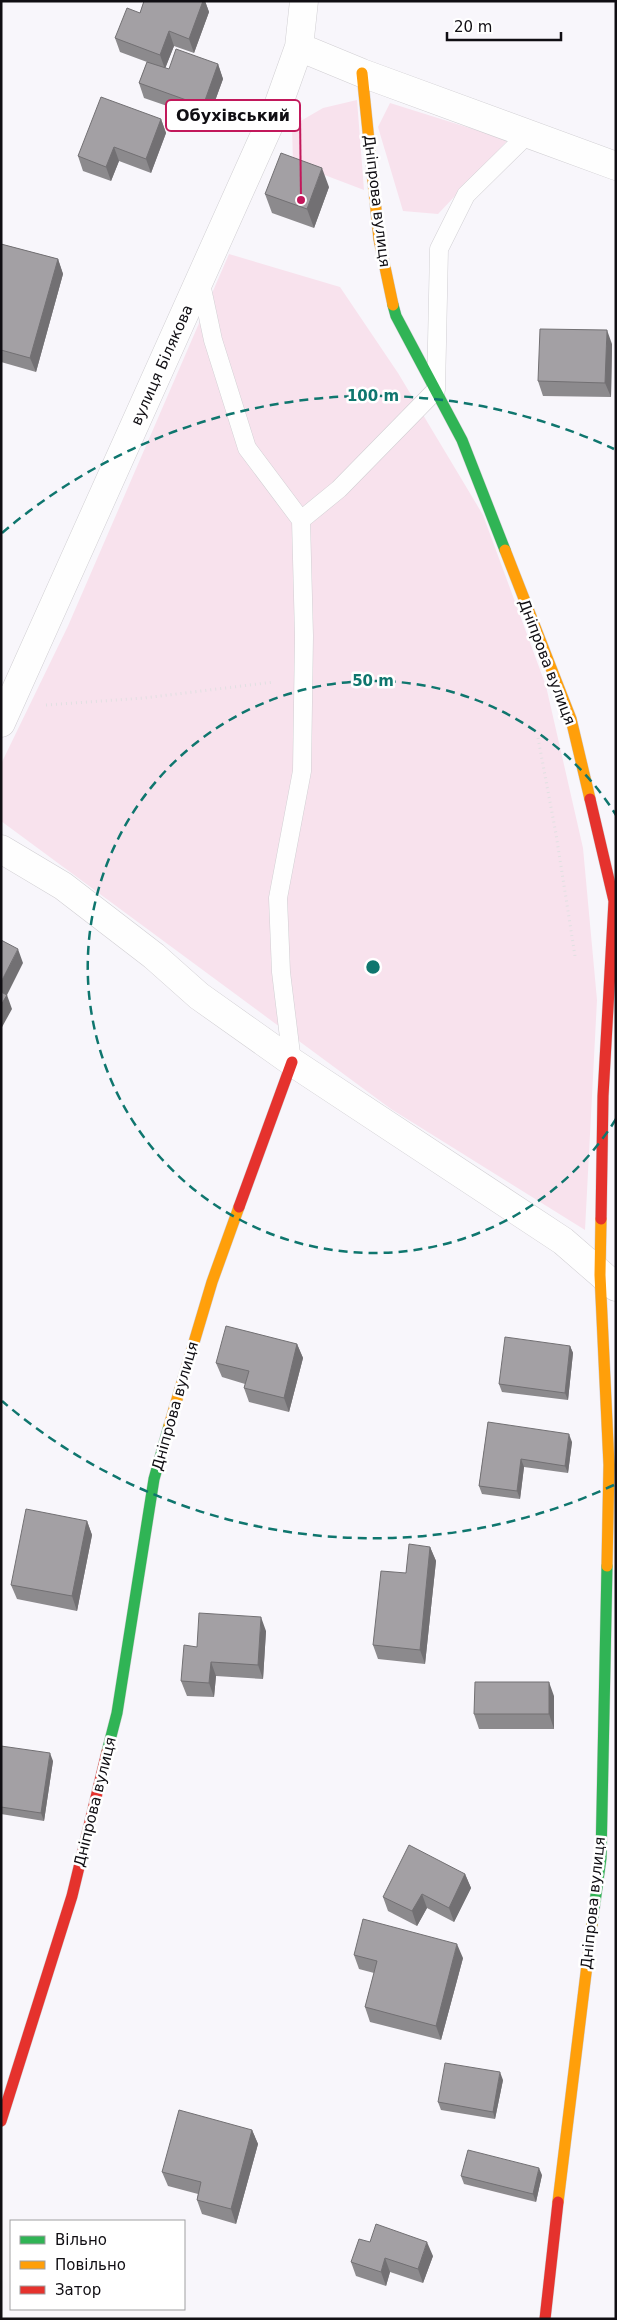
<svg xmlns="http://www.w3.org/2000/svg" width="617" height="2320" font-family="'DejaVu Sans',sans-serif">
	<style>
		.green { fill: #f8e2ed }
		.lines { fill: none; stroke-linecap: round; stroke-linejoin: round }
		.lane-casing { stroke: #d1cfd3; stroke-width: 19 }
		.street-casing { stroke: #d1cfd3; stroke-width: 29 }
		.fast-casing { stroke: #d1cfd3; stroke-width: 12 }
		.slow-casing { stroke: #d1cfd3; stroke-width: 12 }
		.jam-casing { stroke: #d1cfd3; stroke-width: 12 }
		.path { stroke: #e1e0e2; stroke-width: 3; stroke-dasharray: 1 4; stroke-linecap: butt }
		.lane { stroke: #fefefe; stroke-width: 18 }
		.street { stroke: #fefefe; stroke-width: 28 }
		.fast { stroke: #30b455; stroke-width: 11 }
		.slow { stroke: #ff9f0a; stroke-width: 11 }
		.jam { stroke: #e5322d; stroke-width: 11 }
		.wall { fill: #8c8a8d }
		.shaded-wall { fill: #727073 }
		.building { fill: #a3a0a4; stroke: #727073 }
		.ring { fill: none; stroke: #0f766e; stroke-width: 2.5; stroke-dasharray: 9 6 }
		.labels { text-anchor: middle; dominant-baseline: central; stroke-width: 5; stroke-linejoin: round; paint-order: stroke }
		.street-label { font-size: 15px; fill: #100e13; stroke: #fff }
		.centre { fill: #0f766e; stroke: #fff; stroke-width: 2.5 }
		.ring-label { font-size: 15px; text-anchor: middle; font-weight: bold; fill: #0f766e; stroke: #fff; stroke-width: 5; stroke-linejoin: round; paint-order: stroke }
		.leader { fill: none; stroke: #c2185b; stroke-width: 2 }
		.callout-dot { fill: #c2185b; stroke: #fff; stroke-width: 2 }
		.callout { fill: #fff; stroke: #c2185b; stroke-width: 2 }
		.callout-label { font-size: 16px; text-anchor: middle; font-weight: bold; fill: #100e13 }
	</style>
	<rect width="100%" height="100%" fill="#f8f6fb"/>
	<!-- green -->
	<path class="green" d="M357 100 364 190 293 163 292 126 323 108Z
		M390 103 508 140 438 214 403 211 378 127Z
		M229 254 340 287 398 373 483 515 546 686 583 848 597 1000 585 1230 391 1109 1 821V764L68 626Z"/>
	<g class="lines">
		<!-- lane casing -->
		<g class="lane-casing">
			<path id="lane" d="M200 279 213 340 247 448 301 520
				M292 1062 281 972 278 898 302 771 304 636 301 520 339 489 436 390 439 249 466 195 528 134"/>
		</g>
		<!-- street casing -->
		<g class="street-casing">
			<path id="street" d="M299 47 362 73 616 166
				M1 723 279 103 299 47 304 1
				M1 849 63 886 154 956 199 996 292 1062 563 1241 616 1287"/>
		</g>
		<!-- fast casing -->
		<g class="fast-casing">
			<path id="fast" d="M393 305 396 316 462 440 505 550
				M107 1752 117 1713 154 1479 169 1426
				M592 1924 601 1858 607 1566"/>
		</g>
		<!-- slow casing -->
		<g class="slow-casing">
			<path id="slow" d="M362 73 379 239 393 305
				M505 550 571 719 590 799
				M601 1219 600 1275 609 1465 607 1566
				M169 1426 212 1282 239 1207
				M558 2202 592 1924"/>
		</g>
		<!-- jam casing -->
		<g class="jam-casing">
			<path id="jam" d="M590 799 614 901 603 1096 601 1219
				M239 1207 292 1062
				M1 2121 72 1896 107 1752
				M545 2319 558 2202"/>
		</g>
		<!-- path -->
		<path class="path" d="M46 705 144 698 274 682
			M538 738 556 834 575 956"/>
		<!-- lane -->
		<use href="#lane" class="lane"/>
		<!-- street -->
		<use href="#street" class="street"/>
		<!-- fast -->
		<use href="#fast" class="fast"/>
		<!-- slow -->
		<use href="#slow" class="slow"/>
		<!-- jam -->
		<use href="#jam" class="jam"/>
	</g>
	<!-- wall -->
	<path class="wall" d="M144 1H205L209 12 194 53 174 46 165 68 169 69 218 64 223 79 208 120 144 98 139 83 147 62 120 52 115 38 140 13Z
		M161 119 166 133 151 173 119 161 111 181 83 171 78 156Z
		M329 187 314 228 272 213 265 194Z
		M1 244 58 259 63 274 36 372 1 362Z
		M612 344 611 397 543 396 538 381Z
		M297 1344 303 1358 289 1412 249 1402 244 1388 245 1384 222 1377 216 1363Z
		M570 1346 573 1353 568 1400 502 1392 499 1384Z
		M488 1422 572 1442 568 1473 524 1467 520 1499 482 1494 479 1486Z
		M87 1521 92 1535 77 1611 17 1599 11 1585Z
		M430 1547 436 1561 425 1664 378 1659 373 1645 406 1573Z
		M266 1631 263 1679 216 1676 214 1697 187 1696 181 1681 197 1647Z
		M554 1696V1729H479L474 1714Z
		M1 1746 53 1761 44 1821 1 1814Z
		M465 1874 471 1888 454 1922 427 1908 417 1926 388 1911 383 1897Z
		M354 1955 463 1958 441 2040 370 2022 365 2007 374 1973 359 1969Z
		M503 2080 495 2119 441 2110 438 2102Z
		M252 2130 258 2144 236 2224 202 2214 197 2200 198 2194 168 2186 162 2172Z
		M542 2175 536 2202 464 2184 461 2176Z
		M370 2242 433 2256 423 2283 390 2272 386 2286 356 2276 351 2262Z"/>
	<!-- shaded-wall -->
	<path class="shaded-wall" d="M203 1H205L209 12 194 53 189 39Z
		M169 31 174 46 165 69 160 55Z
		M218 64 223 79 208 120 203 106Z
		M161 119 166 133 151 173 146 159Z
		M114 147 119 161 111 181 106 167Z
		M322 168 329 187 314 228 307 209Z
		M58 259 63 274 36 372 30 358Z
		M607 330 612 344 611 397 605 383Z
		M18 949 23 963 7 995 12 1009 1 1029V982Z
		M297 1344 303 1358 289 1412 284 1398Z
		M570 1346 573 1353 568 1400 565 1393Z
		M569 1434 572 1442 568 1473 565 1466Z
		M521 1459 524 1467 520 1499 517 1491Z
		M87 1521 92 1535 77 1611 72 1596Z
		M430 1547 436 1561 425 1664 420 1650Z
		M261 1617 266 1631 263 1679 258 1665Z
		M211 1662 216 1676 214 1697 209 1683Z
		M549 1682 554 1696V1729L549 1714Z
		M50 1753 53 1761 44 1821 41 1813Z
		M465 1874 471 1888 454 1922 449 1908Z
		M422 1894 427 1908 417 1926 412 1911Z
		M457 1944 463 1958 441 2040 436 2026Z
		M500 2072 503 2080 495 2119 493 2112Z
		M252 2130 258 2144 236 2224 231 2209Z
		M539 2168 542 2175 536 2202 533 2194Z
		M427 2242 433 2256 423 2283 418 2269Z
		M385 2258 390 2272 386 2286 381 2272Z"/>
	<!-- building -->
	<path class="building" d="M144 1H203L189 39 169 31 160 55 115 38 127 8 140 13Z
		M176 49 218 64 203 106 139 83 147 62 169 69Z
		M101 97 161 119 146 159 114 147 106 167 78 156Z
		M281 153 322 168 307 209 265 194Z
		M1 244 58 259 30 358 1 350Z
		M540 329 607 330 605 383 538 381Z
		M1 940 18 949 1 982Z
		M1 992 7 995 1 1005Z
		M226 1326 297 1344 284 1398 244 1388 249 1371 216 1363Z
		M505 1337 570 1346 565 1393 499 1384Z
		M488 1422 569 1434 565 1466 521 1459 517 1491 479 1486Z
		M26 1509 87 1521 72 1596 11 1585Z
		M409 1544 430 1547 420 1650 373 1645 381 1571 406 1573Z
		M199 1613 261 1617 258 1665 211 1662 209 1683 181 1681 184 1645 197 1647Z
		M475 1682H549V1714H474Z
		M1 1746 50 1753 41 1813 1 1807Z
		M409 1845 465 1874 449 1908 422 1894 412 1911 383 1897Z
		M363 1919 457 1944 436 2026 365 2007 377 1961 354 1955Z
		M445 2063 500 2072 493 2112 438 2102Z
		M179 2110 252 2130 231 2209 197 2200 201 2182 162 2172Z
		M468 2150 539 2168 533 2194 461 2176Z
		M376 2224 427 2242 418 2269 385 2258 381 2272 351 2262 359 2239 370 2242Z"/>
	<!-- distance rings -->
	<g class="ring">
		<path d="M616 1119A286 286 0 1 1 616 815"/>
		<path d="M614 1485A571 571 0 0 1 2 1401M2 533A571 571 0 0 1 614 449"/>
	</g>
	<g class="labels">
		<!-- street labels -->
		<g class="street-label">
			<text transform="translate(377 201) rotate(83)">Дніпрова вулиця</text>
			<text transform="translate(162 365) rotate(-66)">вулиця Білякова</text>
			<text transform="translate(547 662) rotate(69)">Дніпрова вулиця</text>
			<text transform="translate(175 1406) rotate(-74)">Дніпрова вулиця</text>
			<text transform="translate(95 1802) rotate(-76)">Дніпрова вулиця</text>
			<text transform="translate(593 1903) rotate(-84)">Дніпрова вулиця</text>
		</g>
	</g>
	<circle cx="373" cy="967" r="8" class="centre"/>
	<g class="ring-label">
		<text x="373" y="401">100 m</text>
		<text x="373" y="686">50 m</text>
	</g>
	<!-- callouts -->
	<path class="leader" d="M301 200L300 115"/>
	<circle class="callout-dot" cx="301" cy="200" r="5"/>
	<rect class="callout" x="166" y="100" width="134" height="31" rx="5"/>
	<g class="callout-label">
		<text x="233" y="121">Обухівський</text>
	</g>
	<!-- border -->
	<rect width="617" height="2320" fill="none" stroke="#100e13" stroke-width="5"/>
	<!-- legend -->
	<rect x="10" y="2220" width="175" height="90" fill="#ffffff" stroke="#9f9fa1"/>
	<rect x="20" y="2236" width="25" height="8" fill="#30b455" stroke="#9f9fa1"/>
	<text x="55" y="2245" font-size="15" fill="#100e13">Вільно</text>
	<rect x="20" y="2261" width="25" height="8" fill="#ff9f0a" stroke="#9f9fa1"/>
	<text x="55" y="2270" font-size="15" fill="#100e13">Повільно</text>
	<rect x="20" y="2286" width="25" height="8" fill="#e5322d" stroke="#9f9fa1"/>
	<text x="55" y="2295" font-size="15" fill="#100e13">Затор</text>
	<!-- scale -->
	<path d="M447 32v8h114v-8" fill="none" stroke="#100e13" stroke-width="2.5"/>
	<text x="454" y="32" font-size="15" fill="#100e13" stroke="#ffffff" stroke-width="4" paint-order="stroke">20 m</text>
</svg>
